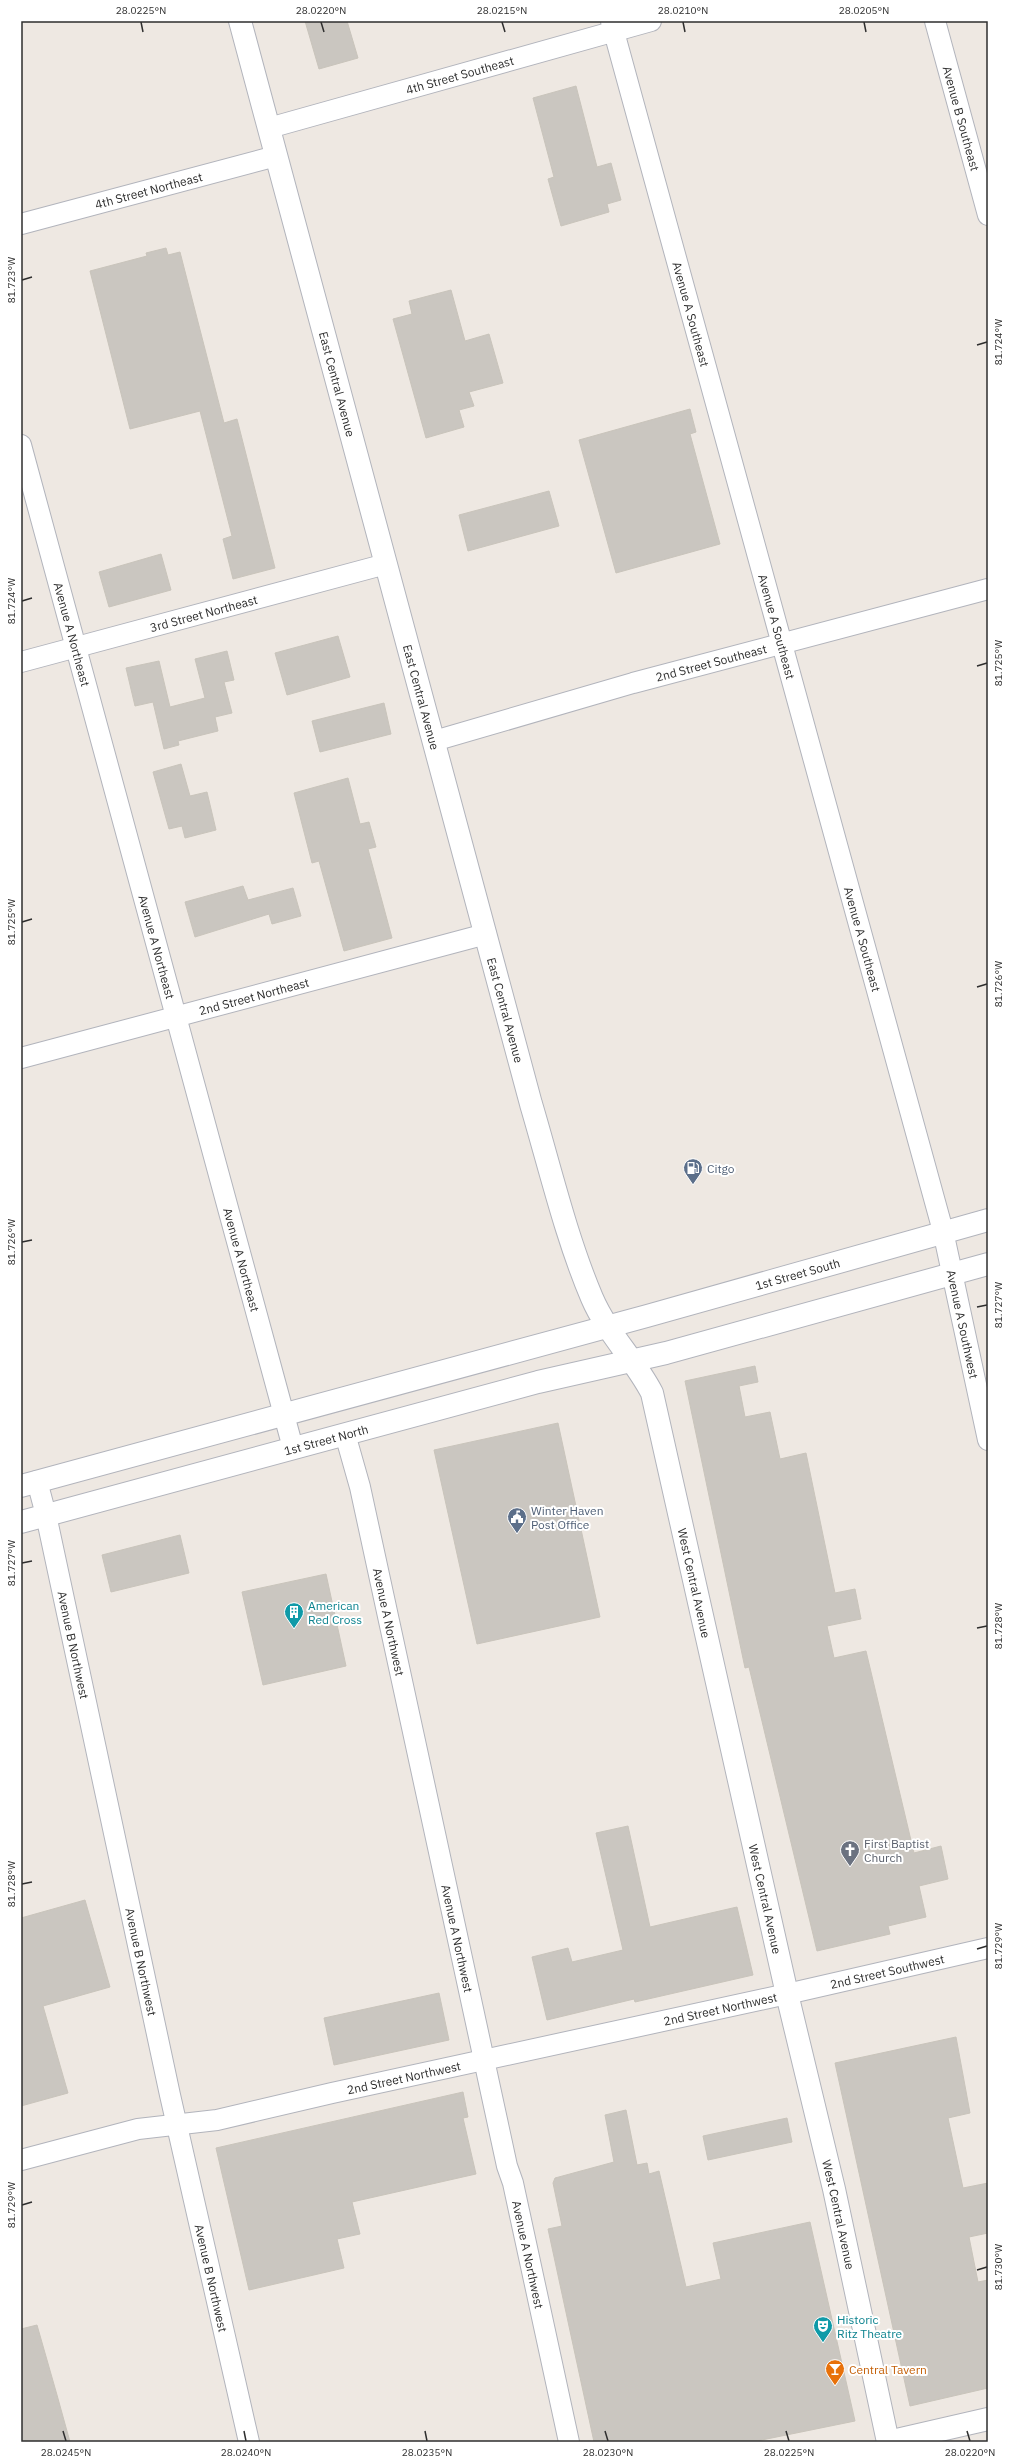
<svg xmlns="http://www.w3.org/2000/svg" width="1009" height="2463" font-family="'IBM Plex Sans',sans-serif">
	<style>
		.building { fill: #cac6c0; stroke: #c9c4bb }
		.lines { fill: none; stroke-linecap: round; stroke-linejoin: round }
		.minor-casing { stroke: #b2b4bc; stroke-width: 22 }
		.tertiary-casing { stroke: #b2b4bc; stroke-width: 24 }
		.secondary-casing { stroke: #b2b4bc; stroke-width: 24 }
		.minor { stroke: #fff; stroke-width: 20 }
		.tertiary { stroke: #fff; stroke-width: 22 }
		.secondary { stroke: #fff; stroke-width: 22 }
		.ticks { fill: none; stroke: #2e2e2e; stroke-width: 1.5 }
		.labels { text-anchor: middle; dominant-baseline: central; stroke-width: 4; stroke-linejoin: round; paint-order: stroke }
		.street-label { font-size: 12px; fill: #2e2e2e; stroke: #fff }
		.service-label { font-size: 12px; fill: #4e5e75; stroke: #fff; text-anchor: start }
		.culture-label { font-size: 12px; fill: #0d838f; stroke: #fff; text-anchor: start }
		.worship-label { font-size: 12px; fill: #5b616d; stroke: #fff; text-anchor: start }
		.food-label { font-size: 12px; fill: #c56008; stroke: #fff; text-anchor: start }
		.neatline { fill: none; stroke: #2e2e2e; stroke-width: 1.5 }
		.ticks-label { font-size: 10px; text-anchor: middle; fill: #2e2e2e }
	</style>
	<rect width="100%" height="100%" fill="#eee8e2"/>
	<!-- building -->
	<path class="building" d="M305 21H347L358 58 319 69Z
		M576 86 597 167 611 163 621 200 607 204 609 212 561 226 548 179 554 177 533 98Z
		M166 248 168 255 180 252 224 423 237 419 275 568 233 579 223 539 232 536 200 411 130 429 90 271 147 256 146 253Z
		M451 290 465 341 489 334 503 383 469 392 474 406 459 410 464 427 426 438 393 319 412 314 409 301Z
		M690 409 696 432 690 434 720 544 616 573 579 440Z
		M549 491 559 526 468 551 459 515Z
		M161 554 171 590 109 607 99 572Z
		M338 636 350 677 287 695 275 653Z
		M227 651 234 680 224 682 232 713 215 717 218 731 178 741 179 745 164 749 153 702 135 706 126 668 159 661 170 707 205 698 195 659Z
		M384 703 391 734 320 752 312 721Z
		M181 764 190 796 207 792 216 830 185 838 182 826 169 829 153 772Z
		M348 778 360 824 369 822 376 847 368 849 392 938 344 951 319 861 312 863 294 793Z
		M243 886 248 900 293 888 301 916 272 924 269 914 195 937 185 902Z
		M755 1366 758 1382 739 1386 745 1417 770 1412 780 1459 806 1453 835 1593 855 1589 861 1619 827 1626 834 1658 866 1651 914 1853 941 1846 948 1879 919 1886 926 1917 888 1926 890 1934 817 1951 749 1667 745 1668 685 1381Z
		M558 1423 600 1617 477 1644 434 1450Z
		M180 1535 189 1573 111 1592 102 1555Z
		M326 1574 346 1666 263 1685 242 1592Z
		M628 1826 650 1927 737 1907 753 1975 635 2002 634 1999 547 2020 532 1957 568 1948 572 1962 623 1950 596 1833Z
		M85 1900 110 1987 43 2006 68 2093 21 2106V1918Z
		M439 1993 449 2040 334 2065 324 2018Z
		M956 2037 970 2113 948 2118 963 2188 988 2183V2233L969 2237 978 2282 988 2280V2388L910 2406 835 2063Z
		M463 2092 468 2117 463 2118 476 2174 352 2202 360 2234 337 2239 344 2268 249 2290 216 2148Z
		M626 2110 637 2165 647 2163 649 2174 659 2171 686 2287 721 2279 713 2243 810 2222 855 2421 752 2442H594L548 2229 562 2226 553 2183 555 2178 614 2162 605 2115Z
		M787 2118 792 2142 708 2160 703 2136Z
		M37 2325 57 2395 70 2442H21V2329Z"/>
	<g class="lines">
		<!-- minor casing -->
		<g class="minor-casing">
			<g id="minor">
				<path id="s1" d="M611 21 943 1231 988 1440"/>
				<path id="s2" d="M935 21 988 215"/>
				<path id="s3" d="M269 128 651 21"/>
				<path id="s4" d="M21 224 276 156"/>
				<path id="s5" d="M21 445 293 1448"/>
				<path id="s6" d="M21 662 386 564"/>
				<path id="s7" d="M434 741 633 683 988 589"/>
				<path id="s8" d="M21 1058 486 934"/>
				<path id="s9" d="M345 1434 360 1487 507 2166 513 2183 569 2442"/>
				<path id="s10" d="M37 1481 46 1515 170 2095 249 2442"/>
				<path id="s11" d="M21 2160 138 2129 217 2120 332 2093 787 1994 988 1948"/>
			</g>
		</g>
		<!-- tertiary casing -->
		<g class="tertiary-casing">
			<path id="tertiary" d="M888 2442 988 2419"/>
		</g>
		<!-- secondary casing -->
		<g class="secondary-casing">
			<g id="secondary">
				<path id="s12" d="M240 21 531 1104C550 1168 566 1237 592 1298 607 1333 635 1360 652 1393L787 1994 834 2189 888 2442"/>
				<path id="s13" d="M21 1486 647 1316 988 1220"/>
				<path id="s14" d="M21 1522 538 1382 666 1353 988 1264"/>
			</g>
		</g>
		<!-- minor -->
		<use href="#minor" class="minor"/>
		<!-- tertiary -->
		<use href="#tertiary" class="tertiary"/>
		<!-- secondary -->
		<use href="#secondary" class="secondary"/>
	</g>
	<!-- ticks -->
	<path class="ticks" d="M141 22 143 32M321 22 324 32M502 22 505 32M683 22 685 32M864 22 866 32M22 280 32 277M977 345 987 342M22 601 32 598M977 666 987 663M22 922 32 919M977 987 987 984M22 1242 32 1240M977 1307 987 1305M22 1563 32 1561M977 1628 987 1626M22 1884 32 1882M977 1949 987 1946M22 2205 32 2202M977 2270 987 2267M63 2431 66 2441M244 2431 246 2441M425 2431 427 2441M605 2431 608 2441M786 2431 789 2441M967 2431 970 2441"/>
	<!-- icons -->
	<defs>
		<g id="fuel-pin" transform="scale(1)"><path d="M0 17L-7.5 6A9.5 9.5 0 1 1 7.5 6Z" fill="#5c6f8a" stroke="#fff"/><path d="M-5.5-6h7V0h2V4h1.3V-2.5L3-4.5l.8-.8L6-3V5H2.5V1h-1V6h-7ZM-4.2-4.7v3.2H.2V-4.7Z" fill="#fff"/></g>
		<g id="civic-pin" transform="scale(1)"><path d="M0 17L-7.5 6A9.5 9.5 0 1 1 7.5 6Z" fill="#5c6f8a" stroke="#fff"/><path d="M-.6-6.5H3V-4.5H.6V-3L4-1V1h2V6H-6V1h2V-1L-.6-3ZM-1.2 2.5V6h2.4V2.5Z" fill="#fff"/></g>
		<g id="building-pin" transform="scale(1)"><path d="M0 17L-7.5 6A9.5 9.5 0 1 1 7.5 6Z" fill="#0f9aa8" stroke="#fff"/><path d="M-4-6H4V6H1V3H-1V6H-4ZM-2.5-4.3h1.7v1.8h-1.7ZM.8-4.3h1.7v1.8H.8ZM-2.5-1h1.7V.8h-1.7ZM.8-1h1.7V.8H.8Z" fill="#fff"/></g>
		<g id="church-pin" transform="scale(1)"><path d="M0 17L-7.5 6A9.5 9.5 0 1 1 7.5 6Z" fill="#6b7280" stroke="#fff"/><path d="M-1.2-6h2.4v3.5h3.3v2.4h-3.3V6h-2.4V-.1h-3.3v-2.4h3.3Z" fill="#fff"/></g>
		<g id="theatre-pin" transform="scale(1)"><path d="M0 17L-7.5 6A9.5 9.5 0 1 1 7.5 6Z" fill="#0f9aa8" stroke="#fff"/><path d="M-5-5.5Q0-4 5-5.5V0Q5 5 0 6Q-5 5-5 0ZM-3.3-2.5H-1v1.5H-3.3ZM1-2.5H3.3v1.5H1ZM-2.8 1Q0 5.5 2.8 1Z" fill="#fff"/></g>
		<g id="bar-pin" transform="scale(1)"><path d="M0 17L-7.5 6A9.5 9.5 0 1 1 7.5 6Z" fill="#e8710a" stroke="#fff"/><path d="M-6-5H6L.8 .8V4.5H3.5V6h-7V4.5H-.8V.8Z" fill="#fff"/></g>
	</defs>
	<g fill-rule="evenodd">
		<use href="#fuel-pin" x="693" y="1168"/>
		<use href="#civic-pin" x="517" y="1517"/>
		<use href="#building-pin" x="294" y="1612"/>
		<use href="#church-pin" x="850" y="1850"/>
		<use href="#theatre-pin" x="823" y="2326"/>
		<use href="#bar-pin" x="835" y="2369"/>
	</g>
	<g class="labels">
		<!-- street labels -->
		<g class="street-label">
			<text stroke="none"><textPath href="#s3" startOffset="198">4th Street Southeast</textPath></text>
			<text stroke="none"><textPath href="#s2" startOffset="101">Avenue B Southeast</textPath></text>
			<text stroke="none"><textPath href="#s4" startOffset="132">4th Street Northeast</textPath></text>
			<text stroke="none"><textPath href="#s1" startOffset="304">Avenue A Southeast</textPath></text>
			<text stroke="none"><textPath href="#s12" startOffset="376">East Central Avenue</textPath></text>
			<text stroke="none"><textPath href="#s6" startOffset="189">3rd Street Northeast</textPath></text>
			<text stroke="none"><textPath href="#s1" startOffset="628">Avenue A Southeast</textPath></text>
			<text stroke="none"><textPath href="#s5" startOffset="196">Avenue A Northeast</textPath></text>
			<text stroke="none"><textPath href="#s7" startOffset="288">2nd Street Southeast</textPath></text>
			<text stroke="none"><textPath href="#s12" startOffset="700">East Central Avenue</textPath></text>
			<text stroke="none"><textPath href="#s1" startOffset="952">Avenue A Southeast</textPath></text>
			<text stroke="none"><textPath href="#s5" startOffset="520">Avenue A Northeast</textPath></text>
			<text stroke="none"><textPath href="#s8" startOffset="241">2nd Street Northeast</textPath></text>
			<text stroke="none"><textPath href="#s12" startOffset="1024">East Central Avenue</textPath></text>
			<text stroke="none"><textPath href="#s5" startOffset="844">Avenue A Northeast</textPath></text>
			<text stroke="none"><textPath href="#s13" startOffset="805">1st Street South</textPath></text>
			<text stroke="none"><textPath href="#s1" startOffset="1350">Avenue A Southwest</textPath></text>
			<text stroke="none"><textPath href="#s14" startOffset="316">1st Street North</textPath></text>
			<text stroke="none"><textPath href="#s12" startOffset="1632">West Central Avenue</textPath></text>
			<text stroke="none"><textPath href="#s9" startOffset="193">Avenue A Northwest</textPath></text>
			<text stroke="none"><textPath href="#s10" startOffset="168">Avenue B Northwest</textPath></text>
			<text stroke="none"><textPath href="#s12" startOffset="1956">West Central Avenue</textPath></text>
			<text stroke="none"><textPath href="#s9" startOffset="517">Avenue A Northwest</textPath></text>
			<text stroke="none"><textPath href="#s10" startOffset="492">Avenue B Northwest</textPath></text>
			<text stroke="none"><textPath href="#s11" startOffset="887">2nd Street Southwest</textPath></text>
			<text stroke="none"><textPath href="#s11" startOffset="716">2nd Street Northwest</textPath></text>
			<text stroke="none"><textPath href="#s11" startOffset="392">2nd Street Northwest</textPath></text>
			<text stroke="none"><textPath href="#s12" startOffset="2280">West Central Avenue</textPath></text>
			<text stroke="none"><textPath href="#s9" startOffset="841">Avenue A Northwest</textPath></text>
			<text stroke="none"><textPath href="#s10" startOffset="816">Avenue B Northwest</textPath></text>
		</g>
		<!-- service labels -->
		<g class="service-label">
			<text x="707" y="1168">Citgo</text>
			<text x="531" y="1510">Winter Haven<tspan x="531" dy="14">Post Office</tspan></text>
		</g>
		<!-- culture labels -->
		<g class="culture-label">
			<text x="308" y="1605">American<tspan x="308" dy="14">Red Cross</tspan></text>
			<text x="837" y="2319">Historic<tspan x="837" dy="14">Ritz Theatre</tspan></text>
		</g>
		<!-- worship labels -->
		<g class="worship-label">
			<text x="864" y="1843">First Baptist<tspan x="864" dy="14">Church</tspan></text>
		</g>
		<!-- food labels -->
		<g class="food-label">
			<text x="849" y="2369">Central Tavern</text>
		</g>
	</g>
	<!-- border -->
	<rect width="1009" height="2463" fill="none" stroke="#ffffff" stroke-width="44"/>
	<rect x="22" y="22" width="965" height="2419" class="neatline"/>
	<g class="ticks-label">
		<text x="141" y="14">28.0225°N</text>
		<text x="321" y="14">28.0220°N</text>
		<text x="502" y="14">28.0215°N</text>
		<text x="683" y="14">28.0210°N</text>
		<text x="864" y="14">28.0205°N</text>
		<text transform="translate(11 280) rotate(-90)" y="4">81.723°W</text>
		<text transform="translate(998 342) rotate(-90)" y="4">81.724°W</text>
		<text transform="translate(11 601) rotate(-90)" y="4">81.724°W</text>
		<text transform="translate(998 663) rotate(-90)" y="4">81.725°W</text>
		<text transform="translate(11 922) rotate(-90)" y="4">81.725°W</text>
		<text transform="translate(998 984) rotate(-90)" y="4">81.726°W</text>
		<text transform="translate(11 1242) rotate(-90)" y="4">81.726°W</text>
		<text transform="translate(998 1305) rotate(-90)" y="4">81.727°W</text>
		<text transform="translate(11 1563) rotate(-90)" y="4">81.727°W</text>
		<text transform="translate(998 1626) rotate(-90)" y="4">81.728°W</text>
		<text transform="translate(11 1884) rotate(-90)" y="4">81.728°W</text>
		<text transform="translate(998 1946) rotate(-90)" y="4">81.729°W</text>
		<text transform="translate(11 2205) rotate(-90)" y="4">81.729°W</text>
		<text transform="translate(998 2267) rotate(-90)" y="4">81.730°W</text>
		<text x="66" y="2456">28.0245°N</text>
		<text x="246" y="2456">28.0240°N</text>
		<text x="427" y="2456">28.0235°N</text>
		<text x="608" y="2456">28.0230°N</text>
		<text x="789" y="2456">28.0225°N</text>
		<text x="970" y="2456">28.0220°N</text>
	</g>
</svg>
